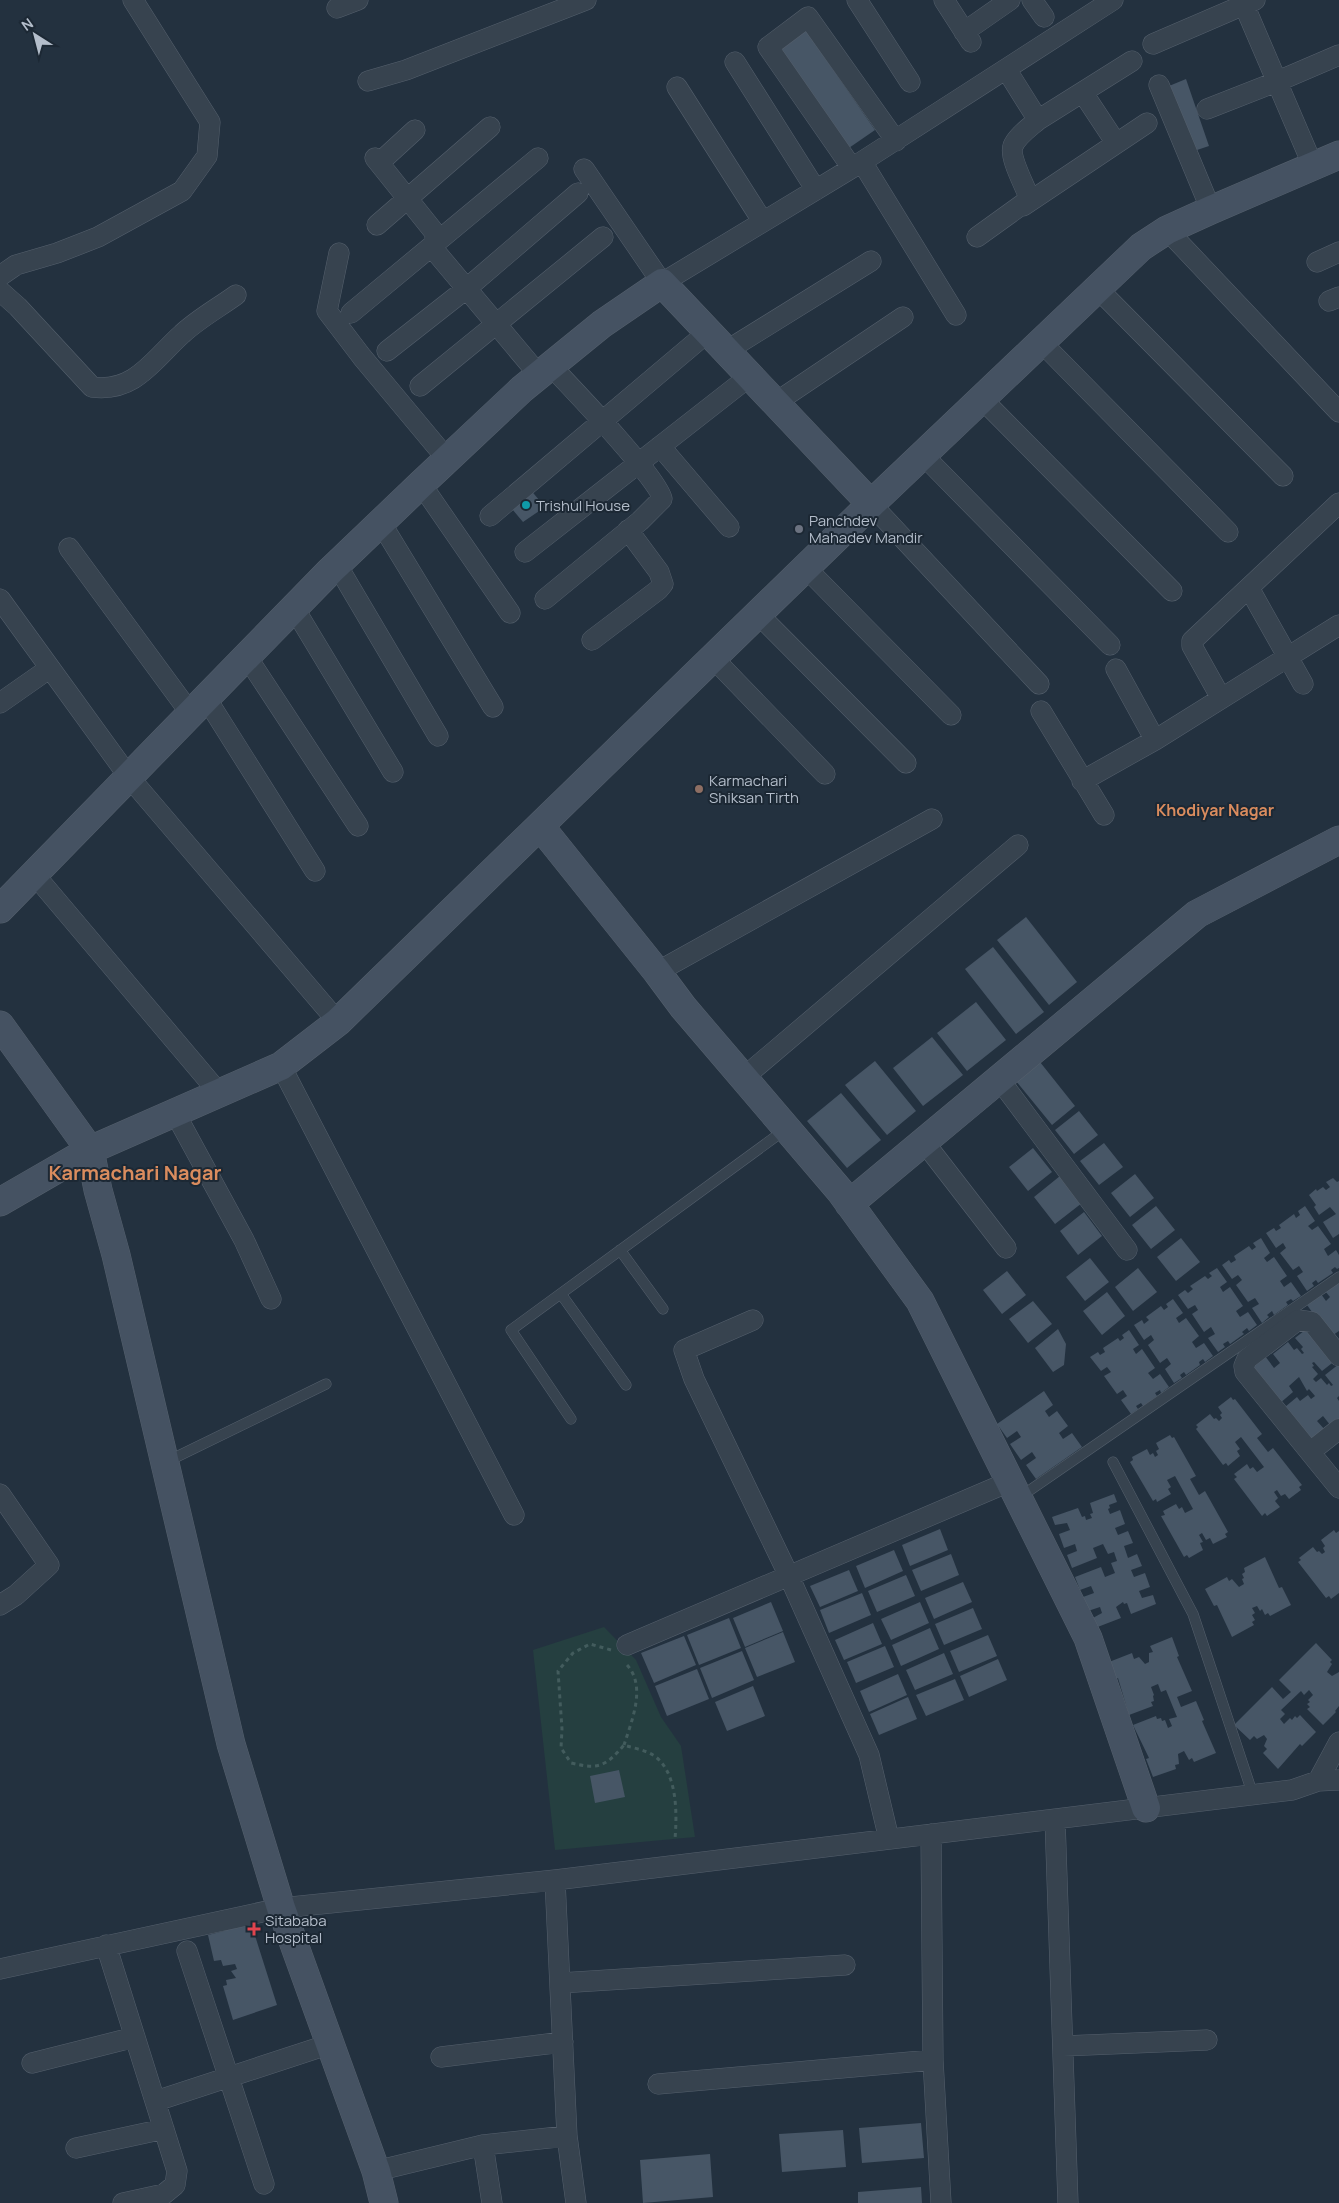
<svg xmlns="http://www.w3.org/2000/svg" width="1339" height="2203" font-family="Manrope,sans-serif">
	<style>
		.green { fill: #253f40 }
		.building { fill: #475666 }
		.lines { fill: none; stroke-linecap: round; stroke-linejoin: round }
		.lane-casing { stroke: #55606d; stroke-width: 11 }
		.street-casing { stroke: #55606d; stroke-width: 21 }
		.secondary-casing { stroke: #55606d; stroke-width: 29 }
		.path { stroke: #435c5d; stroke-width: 3; stroke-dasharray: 4 4; stroke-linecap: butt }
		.lane { stroke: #37434f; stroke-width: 10 }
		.street { stroke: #37434f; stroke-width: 20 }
		.secondary { stroke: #455262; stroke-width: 28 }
		.culture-dot { fill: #0f9aa8; stroke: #1c2834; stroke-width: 2 }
		.worship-dot { fill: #6b7280; stroke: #1c2834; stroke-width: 2 }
		.education-dot { fill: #8d6e63; stroke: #1c2834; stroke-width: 2 }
		.health-dot { fill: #e0444e; stroke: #1c2834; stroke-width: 2 }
		.labels { text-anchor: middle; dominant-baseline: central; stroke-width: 4; stroke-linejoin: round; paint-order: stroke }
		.poi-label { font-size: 15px; fill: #b3bdca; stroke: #1c2834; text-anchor: start }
		.neighbourhood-label { font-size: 16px; font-weight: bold; fill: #da8c5e; stroke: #1c2834 }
		.district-label { font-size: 20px; font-weight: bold; fill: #da8c5e; stroke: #1c2834 }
	</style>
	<rect width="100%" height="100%" fill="#23313f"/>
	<!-- green -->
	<path class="green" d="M604 1627 636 1660 661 1717 681 1746 695 1837 555 1850 533 1650Z"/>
	<!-- building -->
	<path class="building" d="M804 28 875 130 846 150 775 49Z
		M1186 79 1209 146 1191 152 1169 86Z
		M529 488 545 507 523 522 507 503Z
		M1026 917 1077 982 1049 1005 997 940Z
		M993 947 1044 1012 1016 1034 965 969Z
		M976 1002 1006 1040 967 1071 937 1033Z
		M932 1037 963 1075 923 1106 893 1068Z
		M875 1061 916 1111 887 1135 845 1085Z
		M1040 1062 1075 1106 1052 1125 1016 1081Z
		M841 1093 881 1140 847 1168 807 1121Z
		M1079 1111 1098 1135 1074 1154 1055 1130Z
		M1104 1143 1123 1167 1099 1185 1080 1161Z
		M1033 1148 1052 1172 1028 1191 1009 1167Z
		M1135 1174 1154 1198 1130 1217 1111 1193Z
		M1060 1176 1082 1203 1055 1224 1034 1197Z
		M1333 1178 1337 1182 1339 1181V1234L1333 1238 1323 1222 1336 1214 1330 1207 1319 1215 1314 1207 1316 1205 1309 1195 1316 1189 1317 1191 1323 1187 1326 1190 1330 1187 1326 1182Z
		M1156 1206 1175 1230 1151 1249 1132 1225Z
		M1305 1206 1315 1221 1308 1226 1312 1230 1318 1226 1331 1244 1324 1249 1328 1256 1336 1250 1339 1255V1268L1337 1269 1335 1267 1331 1270 1333 1273 1318 1283 1316 1280 1312 1283 1314 1286 1307 1291 1297 1276 1303 1272 1299 1266 1293 1270 1280 1253 1286 1248 1283 1243 1276 1248 1266 1233 1274 1228 1276 1231 1281 1228 1279 1225 1294 1214 1296 1218 1300 1215 1298 1211Z
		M1084 1212 1102 1236 1078 1255 1060 1231Z
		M1181 1238 1200 1262 1176 1281 1157 1257Z
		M1261 1238 1270 1253 1264 1258 1267 1262 1274 1257 1287 1276 1280 1281 1284 1287 1291 1282 1301 1296 1293 1301 1291 1299 1286 1302 1288 1305 1274 1315 1272 1311 1267 1315 1269 1317 1262 1323 1252 1308 1259 1304 1255 1298 1248 1302 1236 1285 1242 1280 1238 1275 1232 1279 1222 1265 1229 1260 1231 1263 1236 1260 1234 1256 1249 1246 1252 1250 1256 1247 1253 1243Z
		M1090 1258 1109 1282 1085 1301 1066 1277Z
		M1138 1268 1157 1292 1133 1311 1115 1287Z
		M1217 1268 1227 1282 1220 1287 1223 1292 1230 1287 1243 1306 1236 1311 1240 1317 1248 1312 1257 1325 1249 1331 1247 1328 1242 1332 1244 1334 1230 1344 1228 1341 1223 1344 1225 1347 1218 1352 1208 1338 1215 1334 1211 1327 1204 1332 1192 1314 1198 1310 1195 1305 1188 1309 1178 1295 1185 1290 1188 1293 1193 1289 1190 1286 1205 1276 1208 1279 1212 1276 1209 1273Z
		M1007 1271 1026 1295 1002 1314 983 1290Z
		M1339 1281V1331L1330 1337 1307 1305 1321 1294 1326 1301 1330 1297 1325 1291Z
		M1107 1292 1125 1316 1102 1335 1083 1311Z
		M1173 1299 1183 1313 1176 1318 1179 1323 1186 1318 1199 1336 1192 1342 1196 1348 1204 1343 1213 1356 1205 1362 1203 1359 1199 1362 1200 1365 1186 1375 1184 1372 1180 1375 1182 1378 1174 1383 1165 1369 1171 1364 1167 1358 1160 1363 1148 1345 1154 1340 1151 1335 1144 1340 1134 1325 1142 1320 1144 1324 1149 1320 1146 1317 1161 1306 1164 1310 1168 1307 1166 1304Z
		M1033 1301 1052 1324 1028 1343 1009 1319Z
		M1309 1327 1336 1360 1322 1371 1314 1362 1312 1363 1314 1366 1312 1367 1318 1374 1313 1379 1316 1382 1321 1378 1327 1385 1329 1383 1331 1386 1333 1385 1325 1375 1339 1364V1396L1337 1398 1339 1401V1420L1331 1426 1323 1416 1317 1421 1326 1431 1313 1441 1285 1407 1297 1397 1300 1401 1308 1395 1311 1399 1315 1396 1309 1389 1307 1391 1299 1377 1289 1386 1293 1392 1279 1404 1250 1368 1265 1356 1274 1368 1280 1363 1273 1354 1288 1342 1294 1350 1297 1348 1302 1354 1304 1353 1301 1349 1303 1347 1295 1338Z
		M1058 1329 1066 1344 1064 1365 1053 1372 1035 1348Z
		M1129 1330 1139 1345 1133 1349 1136 1354 1142 1349 1155 1368 1148 1373 1153 1379 1160 1374 1169 1387 1161 1393 1160 1390 1155 1393 1157 1396 1143 1406 1141 1403 1136 1406 1138 1409 1131 1414 1121 1400 1127 1396 1123 1390 1117 1394 1104 1376 1111 1372 1107 1367 1101 1371 1090 1357 1098 1352 1100 1355 1105 1352 1103 1348 1118 1338 1120 1341 1124 1338 1122 1335Z
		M1044 1391 1053 1405 1045 1411 1049 1417 1057 1411 1068 1426 1059 1433 1063 1439 1072 1433 1082 1447 1036 1479 1026 1465 1036 1458 1032 1452 1021 1460 1010 1444 1021 1437 1017 1431 1007 1438 997 1424Z
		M1231 1397 1233 1400 1235 1399 1262 1434 1257 1438 1268 1452 1273 1448 1302 1485 1299 1487 1301 1490 1289 1499 1285 1494 1281 1496 1277 1490 1274 1492 1278 1498 1275 1501 1280 1507 1267 1516 1265 1513 1262 1516 1234 1479 1237 1477 1234 1474 1247 1464 1250 1469 1253 1467 1257 1472 1264 1467 1241 1437 1235 1442 1240 1449 1237 1451 1240 1456 1228 1466 1226 1463 1223 1465 1196 1429 1198 1427 1196 1425 1210 1414 1214 1419 1216 1418 1219 1421 1222 1418 1220 1415 1222 1413 1218 1407Z
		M1170 1435 1172 1438 1174 1437 1196 1476 1190 1479 1199 1495 1205 1491 1228 1532 1225 1534 1227 1537 1213 1544 1210 1538 1206 1540 1202 1533 1199 1535 1203 1542 1200 1543 1203 1550 1189 1558 1187 1555 1184 1557 1161 1516 1165 1515 1163 1511 1176 1504 1179 1509 1182 1507 1185 1513 1193 1509 1175 1476 1167 1480 1171 1487 1168 1489 1171 1494 1157 1502 1156 1499 1153 1501 1130 1462 1133 1460 1132 1457 1147 1449 1150 1455 1153 1453 1155 1457 1158 1455 1156 1451 1159 1449 1156 1443Z
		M1114 1494 1117 1502 1109 1505 1110 1508 1108 1509 1110 1514 1120 1510 1125 1524 1115 1528 1118 1535 1128 1531 1133 1543 1124 1546 1128 1558 1137 1554 1142 1566 1131 1570 1134 1577 1145 1573 1150 1587 1139 1591 1142 1598 1153 1595 1156 1604 1131 1614 1127 1603 1124 1604 1123 1602 1116 1607 1121 1618 1095 1628 1091 1619 1102 1613 1100 1607 1088 1611 1083 1597 1094 1593 1091 1586 1080 1590 1075 1577 1101 1567 1105 1577 1115 1573 1111 1563 1117 1561 1114 1552 1108 1554 1103 1544 1093 1548 1097 1558 1072 1568 1067 1555 1077 1551 1075 1544 1064 1548 1059 1534 1070 1530 1067 1523 1055 1525 1052 1517 1078 1508 1082 1517 1085 1516 1086 1520 1092 1518 1090 1514 1093 1513 1090 1503Z
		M940 1529 948 1550 910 1566 902 1545Z
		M1334 1530 1336 1533 1339 1531V1593L1331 1599 1329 1596 1326 1598 1298 1562 1301 1560 1299 1558 1313 1547 1317 1552 1319 1551 1322 1554 1325 1552 1323 1548 1325 1546 1321 1540Z
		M894 1550 903 1571 865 1588 856 1566Z
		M951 1554 959 1575 921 1591 912 1570Z
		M1265 1557 1279 1588 1282 1587 1291 1605 1270 1616 1268 1613 1265 1615 1262 1609 1260 1611 1257 1606 1252 1608 1255 1613 1252 1615 1255 1620 1252 1622 1254 1625 1232 1637 1217 1605 1214 1606 1205 1589 1227 1577 1229 1581 1232 1579 1239 1587 1244 1584 1242 1579 1244 1578 1242 1574 1245 1572 1244 1568Z
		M849 1570 858 1591 820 1607 810 1586Z
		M906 1575 915 1596 877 1612 868 1591Z
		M963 1582 972 1602 934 1619 925 1598Z
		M862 1593 871 1615 829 1633 820 1610Z
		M771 1602 783 1631 745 1647 733 1618Z
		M920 1602 929 1623 891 1640 881 1619Z
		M973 1608 982 1629 944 1645 935 1624Z
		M729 1618 741 1648 699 1665 687 1635Z
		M873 1623 882 1644 844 1660 835 1640Z
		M930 1628 939 1649 901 1666 892 1645Z
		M783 1632 795 1662 757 1677 745 1648Z
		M988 1635 997 1656 959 1672 950 1651Z
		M684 1636 696 1665 654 1683 641 1653Z
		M1172 1637 1179 1656 1177 1657 1192 1691 1177 1697 1181 1707 1196 1701 1204 1720 1202 1721 1216 1753 1194 1762 1192 1758 1189 1760 1184 1751 1178 1754 1179 1764 1175 1765 1176 1769 1153 1777 1146 1759 1149 1758 1133 1725 1156 1716 1157 1719 1161 1718 1162 1721 1165 1720 1168 1728 1172 1726 1169 1719 1177 1717 1166 1690 1161 1692 1158 1684 1151 1687 1154 1695 1153 1696 1154 1701 1151 1702 1153 1706 1129 1715 1118 1678 1116 1679 1109 1662 1132 1653 1134 1659 1139 1657 1145 1664 1149 1662V1653L1153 1652 1150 1646Z
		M1316 1643 1332 1660 1330 1662 1332 1664 1327 1672 1332 1676 1339 1672V1706L1335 1711 1336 1712 1323 1725 1307 1709 1310 1707 1307 1704 1310 1702 1308 1700 1313 1695 1309 1690 1304 1695 1301 1691 1281 1710 1285 1714 1280 1719 1284 1724 1290 1718 1292 1720 1295 1716 1297 1718 1300 1715 1316 1732 1302 1746 1300 1744 1278 1769 1263 1753 1267 1749 1264 1746 1267 1739 1264 1735 1257 1739 1254 1736 1250 1740 1234 1725 1272 1687 1283 1699 1291 1692 1279 1680Z
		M885 1646 894 1667 856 1683 847 1662Z
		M742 1651 754 1680 712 1698 700 1668Z
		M944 1653 953 1674 915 1690 906 1670Z
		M998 1659 1007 1680 969 1697 960 1676Z
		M697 1669 709 1699 667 1716 655 1686Z
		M898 1674 907 1695 869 1712 860 1691Z
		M955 1679 964 1700 926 1716 916 1695Z
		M753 1686 765 1716 727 1731 715 1702Z
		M908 1697 917 1719 879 1735 870 1714Z
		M619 1770 625 1797 595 1803 590 1776Z
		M251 1923 277 2005 233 2020 223 1986 227 1985 226 1980 236 1978 231 1971 237 1969 235 1964 223 1966 221 1960 214 1961 208 1935 224 1931 223 1927Z
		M921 2123 924 2158 862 2163 859 2128Z
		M843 2130 846 2167 782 2172 779 2134Z
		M710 2154 713 2197 643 2203 640 2160Z
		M921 2187 922 2203H858V2192Z"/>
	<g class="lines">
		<!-- lane casing -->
		<g class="lane-casing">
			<path id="lane" d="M620 1250 663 1309
				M561 1294 626 1385
				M571 1419 511 1330 786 1129
				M166 1462 326 1384
				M1113 1462 1193 1614 1253 1795
				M1020 1497 1339 1277"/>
		</g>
		<!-- street casing -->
		<g class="street-casing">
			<path id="street" d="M857 0 910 82
				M944 0 971 42
				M1032 0 1044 17
				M1242 0 1313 166
				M337 8 358 0
				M964 32 1010 0
				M1153 44 1255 0
				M735 62 816 190
				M1006 69 1038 120 1132 61
				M368 81 406 70 586 0
				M1159 85 1211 210
				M677 87 763 222
				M1083 93 1116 143
				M1207 109 1276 82 1339 55
				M375 158 435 233V251L539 375
				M862 162 956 315
				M379 163 415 130
				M852 168 768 47 808 17 896 141
				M584 169 662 283 852 168 1113 0
				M1023 206 1147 123
				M377 225 490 127
				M1167 230 1339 412
				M977 237 1027 201 1028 195C1024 184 1009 157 1013 146 1017 136 1030 127 1038 120
				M339 253 327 311 362 357 447 459
				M1317 262 1339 252
				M0 276 16 265 57 253 98 237 182 191 207 156 210 122 133 0
				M1098 289 1283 476
				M0 291 18 307 92 387C135 393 154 359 182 334 198 319 218 308 236 295
				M1329 301 1339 297
				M351 313 538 158
				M1042 343 1228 532
				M387 351 466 289 578 193
				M726 351 871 261
				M420 386 603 237
				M983 400 1172 591
				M775 403 903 317
				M660 446 729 527
				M923 455 1110 645
				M421 484 510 613
				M871 504 1039 684
				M490 516 708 332
				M381 523 493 707
				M69 548 191 714
				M525 552 750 376
				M337 565 438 736
				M806 568 951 715
				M1249 588 1303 684
				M0 599 129 777 338 1022
				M545 599 640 521 662 499C661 481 569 385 551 366
				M294 608 393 772
				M758 614 906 763
				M592 640 658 590 663 584 659 572 628 530
				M247 657 358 826
				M713 658 825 774
				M1116 669 1155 740
				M206 698 315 871
				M1221 698 1192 646V641L1339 503
				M0 703 50 668
				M1041 711 1104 815
				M1082 781 1155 740 1339 625
				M34 874 219 1093
				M657 972 932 819
				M281 1066 514 1515
				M743 1078 1018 845
				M999 1079 1127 1250
				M175 1113 244 1240 271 1299
				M924 1142 1006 1248
				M753 1320 684 1350 694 1379 789 1576 869 1755 889 1839
				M1339 1356 1312 1322 1298 1320 1247 1359 1244 1366 1245 1372 1339 1488
				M1310 1452 1339 1429
				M0 1494 49 1565 16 1595 0 1605
				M627 1645 1011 1481
				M1318 1781 1339 1742
				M1055 1819 1068 2203
				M931 1834 933 2060 941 2203
				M555 1880 567 2136 576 2203
				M106 1945 177 2171 175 2185 164 2194 123 2203
				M187 1951 264 2184
				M0 1969 281 1908 555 1880 1292 1790 1318 1781 1339 1780
				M560 1983 845 1965
				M1063 2046 1207 2040
				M441 2057 563 2042
				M32 2063 135 2037
				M658 2084 933 2060
				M156 2101 330 2044
				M483 2145 492 2203
				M76 2148 164 2129
				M376 2171 483 2145 567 2136"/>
		</g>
		<!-- secondary casing -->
		<g class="secondary-casing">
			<path id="secondary" d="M540 826 657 972 683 1007 840 1191 920 1301 1088 1638 1146 1808
				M0 909 330 571 421 484 522 389 602 324 662 283 871 504
				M0 1025 90 1150 98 1190 116 1255 231 1744 281 1908 376 2171 384 2203
				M0 1202 90 1150 281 1066 338 1022 871 504 1141 247 1167 230 1211 210 1339 155
				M849 1204 1197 914 1339 840"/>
		</g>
		<!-- path -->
		<path class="path" d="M611 1650 590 1644 573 1653 558 1671 562 1729 561 1748 571 1763C599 1770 606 1766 624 1745 633 1748 645 1750 653 1755 678 1771 677 1814 675 1839
			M624 1745C632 1720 647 1685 626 1664"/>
		<!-- lane -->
		<use href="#lane" class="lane"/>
		<!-- street -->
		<use href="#street" class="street"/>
		<!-- secondary -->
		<use href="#secondary" class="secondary"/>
	</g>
	<!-- markers -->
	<circle class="culture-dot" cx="526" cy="505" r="5"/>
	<circle class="worship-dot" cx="799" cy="529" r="5"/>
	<circle class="education-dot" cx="699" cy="789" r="5"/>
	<path class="health-dot" d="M251.5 1921.5h5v5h5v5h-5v5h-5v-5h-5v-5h5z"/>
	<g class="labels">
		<!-- poi labels -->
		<g class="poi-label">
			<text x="536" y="505">Trishul House</text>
			<text x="809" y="520">Panchdev<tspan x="809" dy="17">Mahadev Mandir</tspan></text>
			<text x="709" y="780">Karmachari<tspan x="709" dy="17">Shiksan Tirth</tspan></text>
			<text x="265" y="1920">Sitababa<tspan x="265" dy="17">Hospital</tspan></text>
		</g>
		<!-- neighbourhood labels -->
		<g class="neighbourhood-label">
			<text x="1215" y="810">Khodiyar Nagar</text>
		</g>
		<!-- district labels -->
		<g class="district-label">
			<text x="135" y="1172">Karmachari Nagar</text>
		</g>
	</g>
	<!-- north arrow -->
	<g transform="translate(35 35) rotate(324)" stroke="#1c2834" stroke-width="4" paint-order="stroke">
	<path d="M0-4L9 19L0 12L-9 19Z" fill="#b3bdca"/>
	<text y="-8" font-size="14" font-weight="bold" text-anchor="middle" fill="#b3bdca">N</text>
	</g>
</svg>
